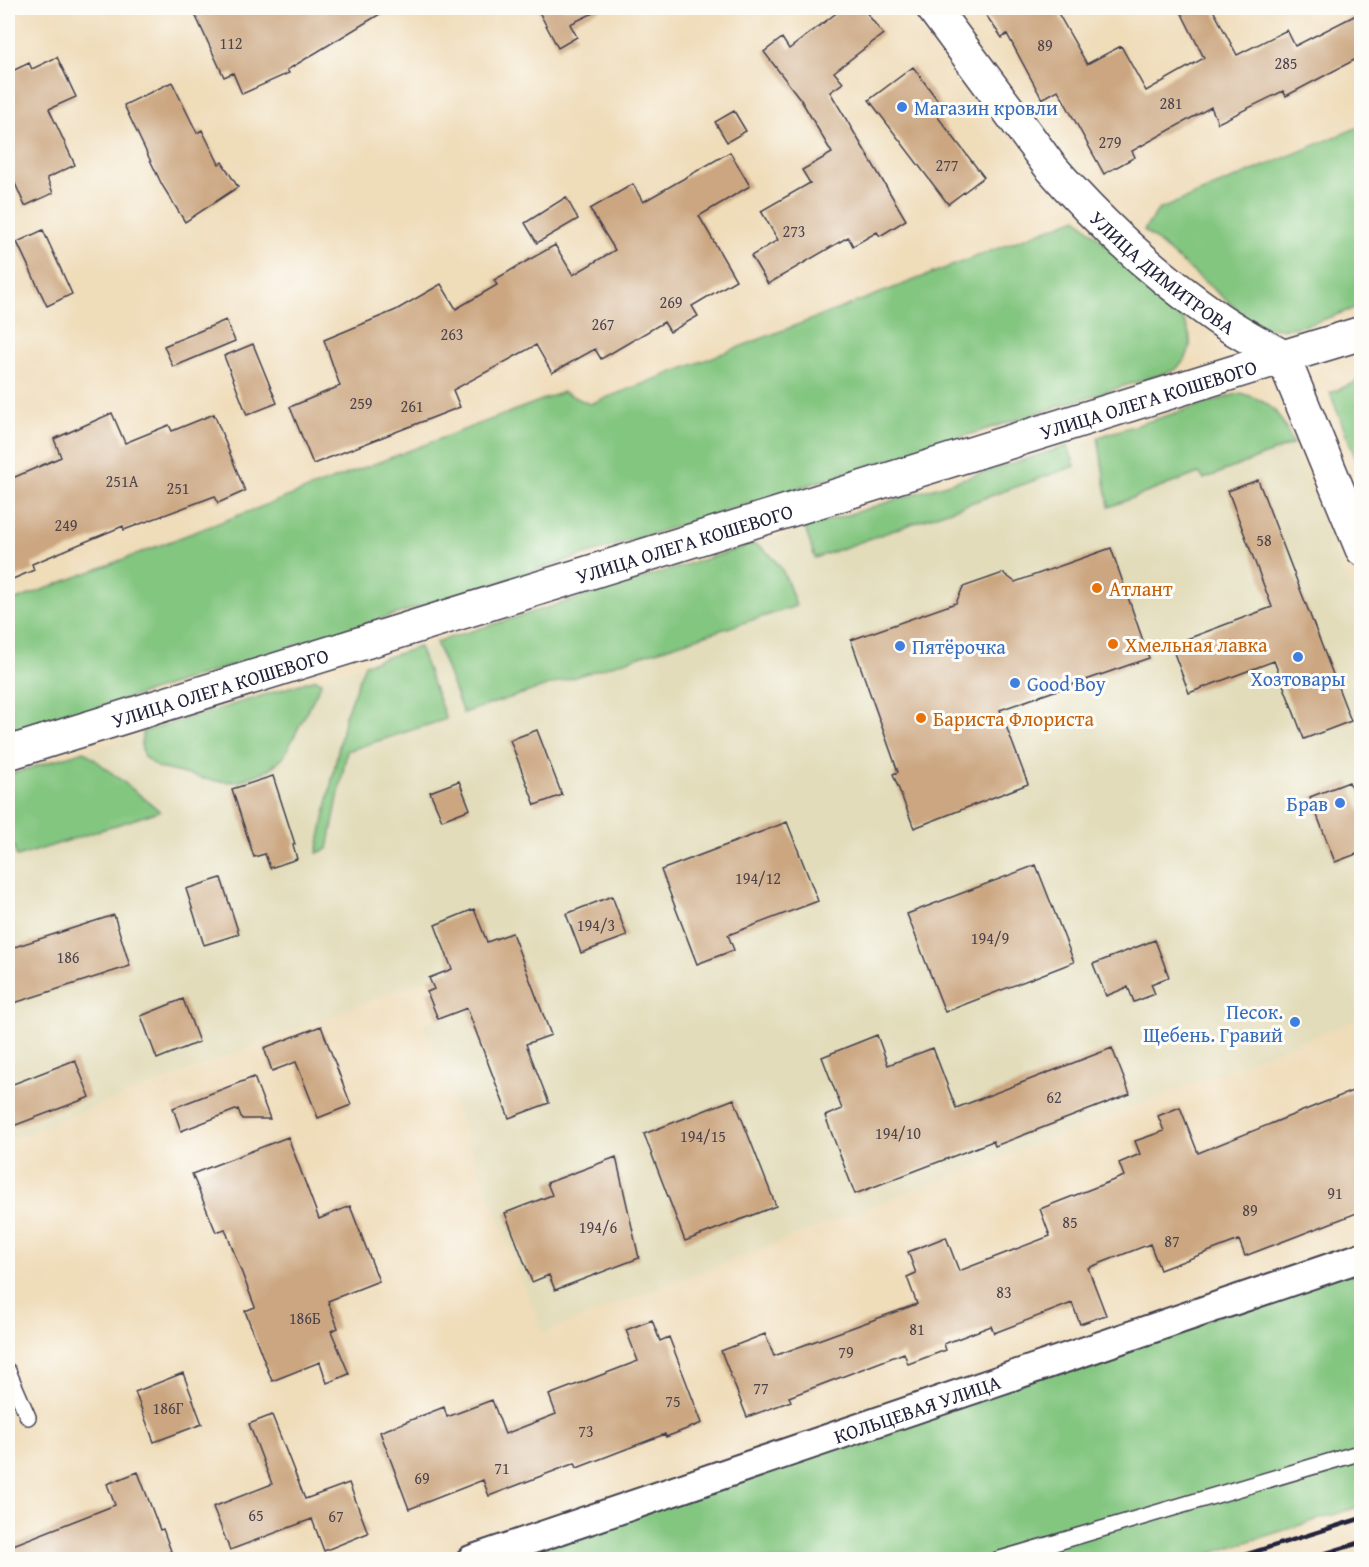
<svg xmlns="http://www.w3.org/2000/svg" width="1369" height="1567" font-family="'Gentium Book Plus',serif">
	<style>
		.built { fill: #e2dcba }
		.green { fill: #83c680; stroke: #52745e; stroke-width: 1.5 }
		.building { fill: #cba680 }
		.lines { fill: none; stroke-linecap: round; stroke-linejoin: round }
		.service-casing { stroke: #413e4e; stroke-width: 18 }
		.minor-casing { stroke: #413e4e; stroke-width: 32 }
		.tertiary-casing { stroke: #413e4e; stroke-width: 36 }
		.secondary-casing { stroke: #413e4e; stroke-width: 36 }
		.service { stroke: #fff; stroke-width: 15 }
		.minor { stroke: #fff; stroke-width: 28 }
		.tertiary { stroke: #fff; stroke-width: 33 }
		.secondary { stroke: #fff; stroke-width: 33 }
		.rail { stroke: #22223b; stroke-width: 4.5 }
		.shop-dot { fill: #3f7fe0; stroke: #fdfcf7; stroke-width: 2 }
		.food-dot { fill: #e8710a; stroke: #fdfcf7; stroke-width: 2 }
		.labels { text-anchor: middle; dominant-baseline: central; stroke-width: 6; stroke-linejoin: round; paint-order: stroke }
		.number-label { font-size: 16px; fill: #4c434c }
		.shop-label { font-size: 20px; fill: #366cbe; stroke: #fdfcf7; text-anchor: start }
		.street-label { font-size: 20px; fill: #22223b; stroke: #fdfcf7 }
		.food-label { font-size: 20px; fill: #c56008; stroke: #fdfcf7; text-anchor: start }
	</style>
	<rect width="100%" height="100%" fill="#fdfcf7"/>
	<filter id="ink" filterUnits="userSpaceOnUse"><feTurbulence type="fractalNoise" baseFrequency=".0167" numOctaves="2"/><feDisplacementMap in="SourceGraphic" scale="12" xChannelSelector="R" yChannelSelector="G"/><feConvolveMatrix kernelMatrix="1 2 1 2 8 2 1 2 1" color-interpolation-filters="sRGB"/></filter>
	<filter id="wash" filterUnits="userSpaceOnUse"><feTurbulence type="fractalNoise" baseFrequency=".008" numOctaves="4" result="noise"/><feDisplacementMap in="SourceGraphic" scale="24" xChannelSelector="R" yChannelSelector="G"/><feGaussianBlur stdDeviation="1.35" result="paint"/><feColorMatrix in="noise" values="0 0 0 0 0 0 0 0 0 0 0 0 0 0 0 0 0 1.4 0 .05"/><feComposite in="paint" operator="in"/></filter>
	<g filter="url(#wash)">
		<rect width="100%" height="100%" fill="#efdcb9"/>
		<!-- built -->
		<path class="built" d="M1240 393 1260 401 1281 417 1361 614V1018L543 1333 424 1025 438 1019 427 992 433 989 429 978 8 1141V775Z"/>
		<!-- green -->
		<path class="green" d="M1361 126V306C1327 317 1288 339 1253 323L1144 230 1158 210Z
			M1077 218 1178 311C1193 333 1197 351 1175 370L8 736V603L563 392 590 404Z
			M1361 380V472L1330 393Z
			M1240 393C1273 401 1281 415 1293 444L1204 479 1199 473 1109 507 1098 437Z
			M1068 446 1075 466 815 558 805 528Z
			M754 544C781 557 787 579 796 606L463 713 436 642Z
			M419 647 446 719 347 751 328 849 317 853 345 716 365 664Z
			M316 679 321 682 320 686 284 756 270 769 238 782 215 781 159 768 144 757 141 744 143 732Z
			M84 751 160 811 17 857 8 829V775Z
			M1361 1267V1506L1193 1559 502 1560Z"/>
		<g id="blocks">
			<!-- building -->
			<path class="building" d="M192 8H390L287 70 289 73 242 94 233 73 224 77Z
				M537 8H604L570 24 577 37 558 48Z
				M843 8H863L883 34 834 72 843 83 830 92 906 220 880 236 877 232 853 246 848 237 768 284 751 256 778 240 761 211 810 183 802 170 832 153 801 100 764 52 782 38 789 49Z
				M981 8H1055L1087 64 1121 46 1146 91 1204 58 1179 8H1212L1237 55 1287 30 1295 46 1362 12V56L1286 96 1283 91 1218 123 1211 107 1132 151 1135 157 1104 174 1058 90 1042 99 1007 34 1002 38Z
				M57 57 76 97 49 109 75 165 47 178 53 193 25 206 14 181 8 184V73L29 63 32 69Z
				M913 67 945 110 937 116 984 177 948 204 869 100Z
				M172 82 197 133 202 130 219 164 222 162 238 187 185 222 162 185 124 105Z
				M734 111 746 131 727 142 715 122Z
				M730 152 750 186 699 216 736 280 692 306 698 316 670 332 664 322 601 359 595 349 552 373 536 345 453 390 460 407 313 464 290 407 340 386 324 340 396 310 441 284 456 309 497 285 494 280 555 245 573 275 615 250 590 209 633 184 643 202Z
				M566 197 578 219 537 243 525 223Z
				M43 230 72 294 47 306 17 242Z
				M226 320 235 341 173 367 164 346Z
				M253 344 277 403 247 415 224 356Z
				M112 413 125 443 169 425 172 431 214 414 245 491 218 503 215 496 124 530 123 526 32 564 34 570 8 581V480L61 457 54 439Z
				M1258 480 1351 721 1304 739 1274 661 1189 693 1171 645 1272 607 1228 491Z
				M1111 548 1149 658 1000 710 1028 784 914 828 893 774 898 772 851 640 956 603 963 587 1003 573 1015 582Z
				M537 730 562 795 535 805 510 740Z
				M273 776 295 844 293 845 297 859 270 868 265 854 254 857 232 789Z
				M459 781 470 809 442 820 430 792Z
				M1349 782 1362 814V852L1335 862 1310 797Z
				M787 822 818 901 728 935 734 950 697 964 661 870Z
				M1036 865 1074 962 945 1012 907 914Z
				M221 878 239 934 204 945 186 889Z
				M612 896 627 936 581 953 566 914Z
				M474 909 487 942 512 933 551 1035 526 1044 549 1103 509 1118 467 1008 438 1019 427 992 434 989 429 978 452 969 435 925Z
				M114 915 130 966 8 1005V949Z
				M1155 940 1169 977 1151 984 1155 994 1134 1002 1128 987 1106 996 1093 964Z
				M183 999 199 1042 157 1059 141 1016Z
				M321 1026 351 1105 318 1118 296 1062 272 1071 264 1048Z
				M877 1035 888 1065 933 1048 956 1108 1112 1048 1130 1094 995 1146 993 1141 855 1194 825 1116 842 1109 822 1057Z
				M75 1060 90 1097 8 1128V1086Z
				M254 1077 270 1119H242L238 1109 181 1131 173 1108Z
				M1355 1090 1362 1106V1211L1245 1256 1239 1240 1160 1270 1150 1244 1088 1268 1106 1315 1080 1324 1072 1303 994 1333 991 1326 944 1344 946 1350 908 1364 904 1353 789 1397 791 1401 747 1417 721 1351 765 1334 774 1356 917 1304 907 1277 916 1273 908 1252 946 1237 959 1271 1050 1236 1040 1209 1124 1176 1119 1163 1140 1154 1135 1141 1164 1131 1158 1116 1180 1107 1198 1153Z
				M734 1099 776 1206 685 1241 644 1134Z
				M288 1137 319 1219 350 1206 379 1281 328 1301 338 1328 331 1331 349 1374 327 1383 320 1362 272 1381 245 1311 255 1307 225 1229 216 1232 192 1174Z
				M616 1157 639 1258 555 1290 549 1275 532 1282 505 1213 552 1195 547 1183Z
				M652 1320 660 1341 669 1337 702 1423 666 1437 665 1434 577 1468 575 1463 489 1496 483 1480 409 1509 380 1432 444 1407 447 1417 492 1400 505 1434 556 1414 549 1395 638 1361 626 1330Z
				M183 1373 202 1424 154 1442 135 1392Z
				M272 1415 305 1499 349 1483 368 1533 324 1551 312 1519 230 1550 213 1507 272 1484 249 1424Z
				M138 1472 160 1530 163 1529 171 1551 149 1560H8V1547L115 1505 107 1484Z"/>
		</g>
	</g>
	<g filter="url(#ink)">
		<use href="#blocks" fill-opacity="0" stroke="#413e4e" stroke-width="1.5"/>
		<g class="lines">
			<!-- service casing -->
			<g class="service-casing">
				<path id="service" d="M8 1371 28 1417
					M997 1560 1362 1452"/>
			</g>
			<!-- minor casing -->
			<g class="minor-casing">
				<g id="minor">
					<path id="s1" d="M471 1560 1362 1257"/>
				</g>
			</g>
			<!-- tertiary casing -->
			<g class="tertiary-casing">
				<g id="tertiary">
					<path id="s2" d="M933 8 1049 165C1098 222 1154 274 1216 317 1237 332 1261 344 1283 357"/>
					<path id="s3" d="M8 753 1283 357"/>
				</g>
			</g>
			<!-- secondary casing -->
			<g class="secondary-casing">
				<path id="secondary" d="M1362 333 1283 357 1362 549"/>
			</g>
			<!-- service -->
			<use href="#service" class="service"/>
			<!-- minor -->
			<use href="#minor" class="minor"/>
			<!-- tertiary -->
			<use href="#tertiary" class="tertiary"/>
			<!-- secondary -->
			<use href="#secondary" class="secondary"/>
			<!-- rail -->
			<path class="rail" d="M1229 1560 1362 1518
				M1304 1560 1362 1542"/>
		</g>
	</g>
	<!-- markers -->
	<g class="shop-dot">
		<circle cx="902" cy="107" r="6"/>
		<circle cx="900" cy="646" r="6"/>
		<circle cx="1298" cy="657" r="6"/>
		<circle cx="1015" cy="683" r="6"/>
		<circle cx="1340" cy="803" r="6"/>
		<circle cx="1295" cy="1022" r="6"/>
	</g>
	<g class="food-dot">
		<circle cx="1097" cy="588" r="6"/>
		<circle cx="1113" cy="644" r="6"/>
		<circle cx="921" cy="718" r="6"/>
	</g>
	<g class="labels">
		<!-- number labels -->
		<g class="number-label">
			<text x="231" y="43">112</text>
			<text x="1045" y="45">89</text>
			<text x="1286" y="63">285</text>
			<text x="1171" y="103">281</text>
			<text x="1110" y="142">279</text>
			<text x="947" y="165">277</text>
			<text x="794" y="231">273</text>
			<text x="671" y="302">269</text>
			<text x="603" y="324">267</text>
			<text x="452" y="334">263</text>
			<text x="361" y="403">259</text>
			<text x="412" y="406">261</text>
			<text x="122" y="481">251А</text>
			<text x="178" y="488">251</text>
			<text x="66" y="525">249</text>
			<text x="1264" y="540">58</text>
			<text x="758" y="878">194/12</text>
			<text x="596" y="925">194/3</text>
			<text x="990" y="938">194/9</text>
			<text x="68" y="957">186</text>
			<text x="1054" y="1097">62</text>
			<text x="898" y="1133">194/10</text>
			<text x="703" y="1136">194/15</text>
			<text x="1335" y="1193">91</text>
			<text x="1250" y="1210">89</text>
			<text x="1070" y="1222">85</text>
			<text x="598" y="1227">194/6</text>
			<text x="1172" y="1241">87</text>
			<text x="1004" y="1292">83</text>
			<text x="305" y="1318">186Б</text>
			<text x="917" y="1329">81</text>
			<text x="846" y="1352">79</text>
			<text x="761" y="1388">77</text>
			<text x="673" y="1401">75</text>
			<text x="168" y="1408">186Г</text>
			<text x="586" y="1431">73</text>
			<text x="502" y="1468">71</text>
			<text x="422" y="1478">69</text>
			<text x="256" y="1515">65</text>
			<text x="336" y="1516">67</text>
		</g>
		<!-- shop labels -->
		<g class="shop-label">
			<text x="914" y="107">Магазин кровли</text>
			<text x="912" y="646">Пятёрочка</text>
			<text x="1298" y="678" text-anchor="middle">Хозтовары</text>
			<text x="1027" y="683">Good Boy</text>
			<text x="1328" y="803" text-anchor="end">Брав</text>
			<text x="1283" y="1011" text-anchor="end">Песок.<tspan x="1283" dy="23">Щебень. Гравий</tspan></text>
		</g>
		<!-- street labels -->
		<g class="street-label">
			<text stroke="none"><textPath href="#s2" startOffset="352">УЛИЦА ДИМИТРОВА</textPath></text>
			<text stroke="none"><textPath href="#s3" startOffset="1194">УЛИЦА ОЛЕГА КОШЕВОГО</textPath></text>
			<text stroke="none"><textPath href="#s3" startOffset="708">УЛИЦА ОЛЕГА КОШЕВОГО</textPath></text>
			<text stroke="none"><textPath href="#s3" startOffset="222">УЛИЦА ОЛЕГА КОШЕВОГО</textPath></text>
			<text stroke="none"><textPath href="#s1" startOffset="471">КОЛЬЦЕВАЯ УЛИЦА</textPath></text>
		</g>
		<!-- food labels -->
		<g class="food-label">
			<text x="1109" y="588">Атлант</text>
			<text x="1125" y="644">Хмельная лавка</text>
			<text x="933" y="718">Бариста Флориста</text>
		</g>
	</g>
	<!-- margin -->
	<rect width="1369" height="1567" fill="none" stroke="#fdfcf7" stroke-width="30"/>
</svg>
